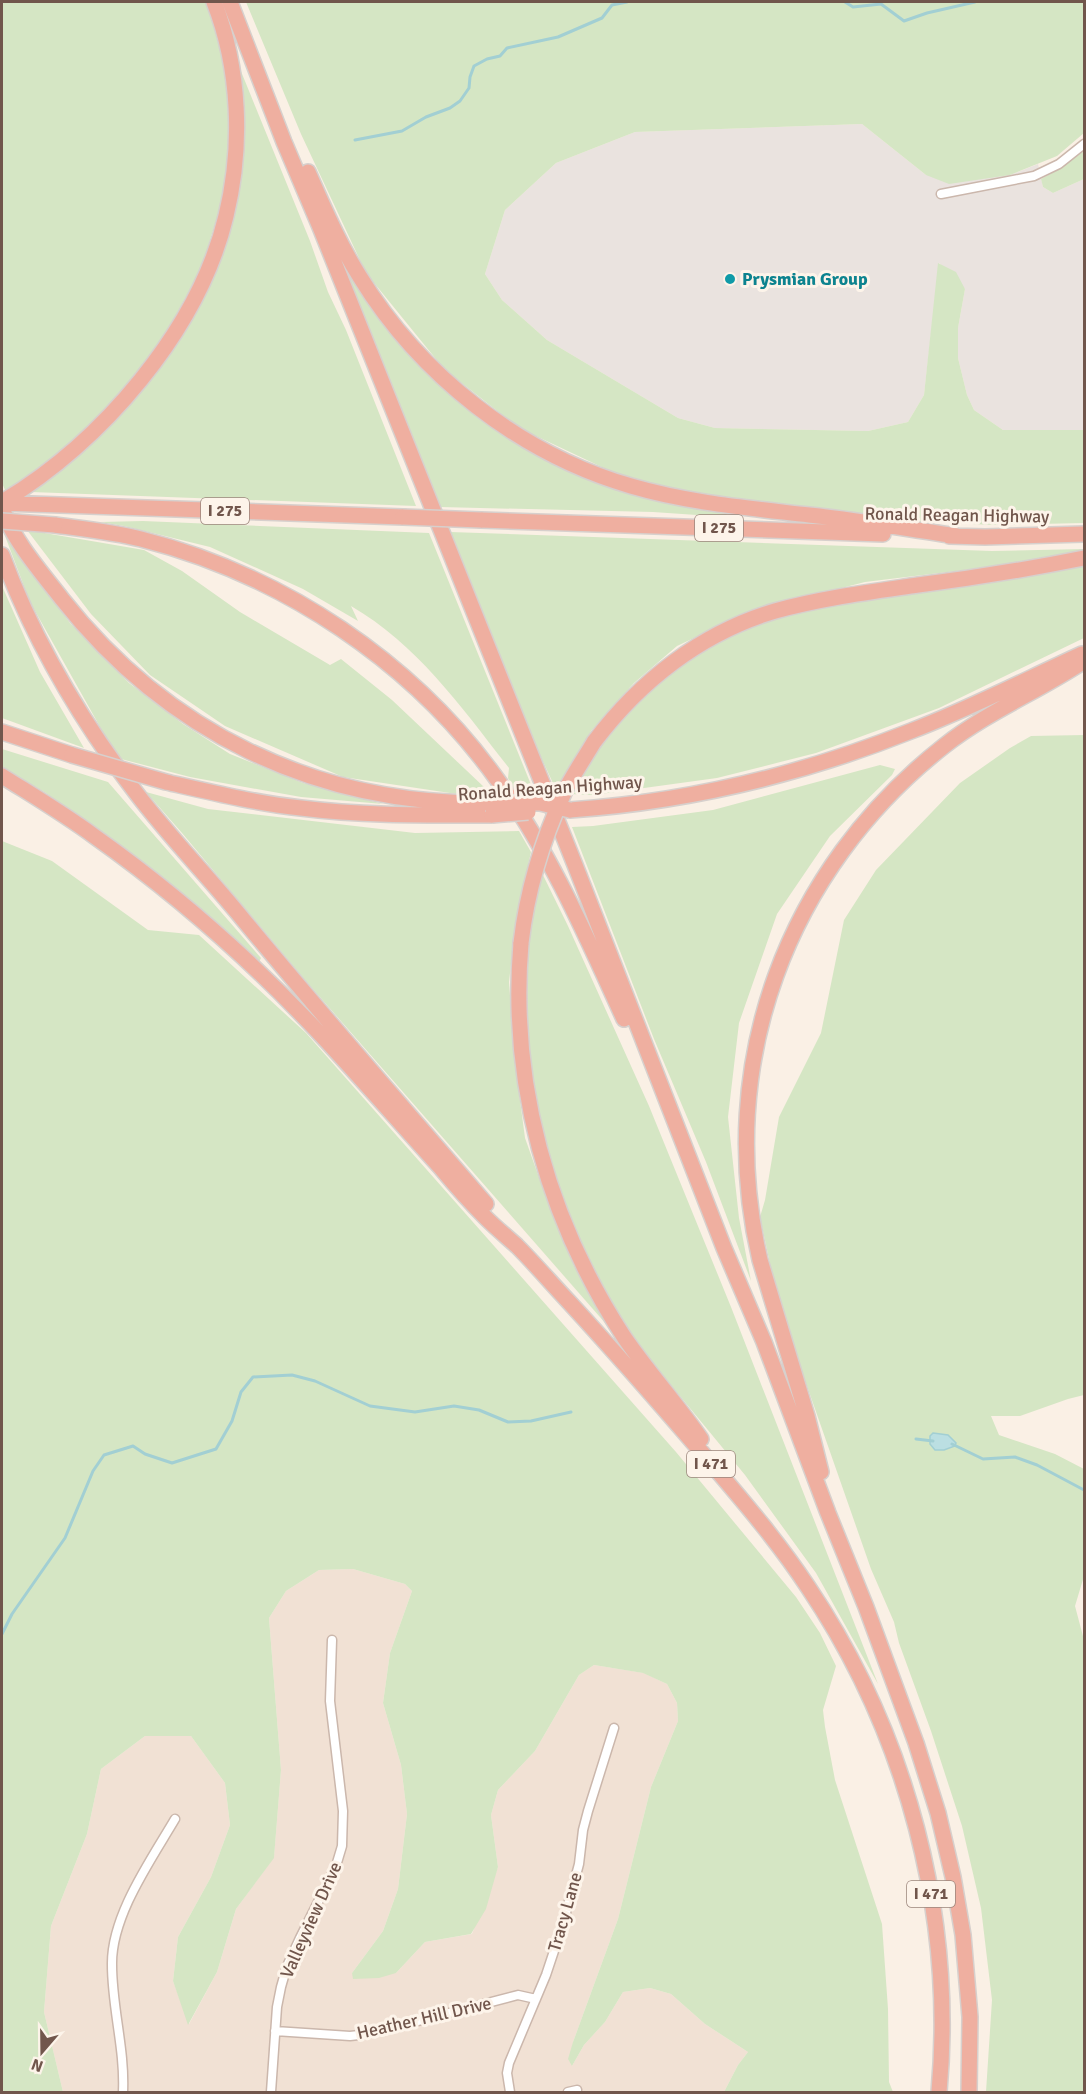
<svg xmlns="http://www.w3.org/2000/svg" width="1086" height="2094" font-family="Signika,sans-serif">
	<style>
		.residential { fill: #f1e1d4 }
		.industrial { fill: #eae3df }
		.green { fill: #d5e6c4 }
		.water { fill: #bbdfe2; stroke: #a2cfd3; stroke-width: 1.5 }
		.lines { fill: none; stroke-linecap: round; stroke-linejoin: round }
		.stream { stroke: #a2cfd3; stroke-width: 3 }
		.street-casing { stroke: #cbb7ac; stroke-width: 11 }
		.highway-casing { stroke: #d7d0cd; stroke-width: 18 }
		.street { stroke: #fff; stroke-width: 8 }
		.highway { stroke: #efafa0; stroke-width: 15 }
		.highway-bridge-casing { stroke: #d7d0cd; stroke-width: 18; stroke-linecap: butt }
		.highway-bridge { stroke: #efafa0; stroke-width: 15 }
		.culture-dot { fill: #0f9aa8; stroke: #fdf4ea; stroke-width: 2 }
		.labels { text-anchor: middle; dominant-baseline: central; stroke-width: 6; stroke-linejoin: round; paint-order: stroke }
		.shield { fill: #fdf4ea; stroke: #9b857b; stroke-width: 1.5 }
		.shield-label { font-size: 16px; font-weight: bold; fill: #71564c }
		.culture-label { font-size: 18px; font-weight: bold; fill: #0d838f; stroke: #fdf4ea; text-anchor: start }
		.street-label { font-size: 18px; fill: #71564c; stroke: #fdf4ea }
	</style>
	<rect width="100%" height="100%" fill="#faf0e5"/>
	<!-- residential -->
	<path class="residential" d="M353 1569 405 1584 412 1591 390 1653 383 1703 401 1765 407 1814 398 1889 383 1931 352 1973H396L425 1942 472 1934 498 1867 491 1815 498 1790 535 1751 579 1675 594 1665 644 1673 667 1684 677 1703 678 1721 651 1787 618 1919 573 2042 572 2066 584 2045 605 2022 623 1992 650 1988 671 1994 705 2024 748 2052 738 2065 724 2092H63L44 2012 51 1926 87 1834 101 1769 145 1736H191L225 1783 230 1825 211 1877 178 1937 173 1981 189 2024 217 1972 236 1909 274 1857 281 1770 269 1618 286 1591 319 1570Z"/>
	<!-- industrial -->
	<path class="industrial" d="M862 124 926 175H1010L1038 164 1043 187 1053 193 1084 179V430H1003L974 410 967 395 958 358V328L965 289 939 263 924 395 908 422 868 431 715 428 678 418 547 340 502 300 485 274 505 210 556 163 635 132Z"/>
	<!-- green -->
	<path class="green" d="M2 2H207L226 72 230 156 225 192 201 269 159 346 123 394 77 440 9 491 5 490 2 483Z
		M246 2H1084V133L1057 156 1010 175 949 184 926 175 862 124 635 132 556 163 505 210 485 274 502 300 547 340 678 418 715 428 868 431 908 422 924 395 938 263 956 272 965 289 958 328V358L967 395 974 410 1003 430H1084V523L995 525 900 521 724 499 627 479 519 428 444 369 366 273 301 134Z
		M234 54 310 241 328 292 346 330 416 506 31 492 83 452 106 431 153 375 178 338 211 282 230 224 242 171 244 121Z
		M1084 151V179L1053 193 1043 187 1041 179 1061 168Z
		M342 260 365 299 436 381 495 429 556 463 632 494 669 504 727 513 726 517 653 512 440 507Z
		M143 521 429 533 536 797 519 798 508 778 509 768C462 708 418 645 351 606L358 621 303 589 210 547 124 526 100 522Z
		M2 528 7 529 20 555 70 623 129 683 183 724 230 754 303 783 383 804 301 797 190 777 121 759 113 750 30 602Z
		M27 530 144 550 182 571 240 612 330 665 341 659 392 700 484 787 500 799 450 793 343 777 225 726 150 675 91 614Z
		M450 532 992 551 1084 549V552L1022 563 865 582 751 611 677 646 634 683 591 731 557 792 530 733Z
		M1084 564V638L939 708 816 753 717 778 593 795 570 794 600 742 638 700 700 651 768 620 839 603Z
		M2 586 40 672 84 748 2 718Z
		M1084 735V1395L1068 1399 1020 1416H991L999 1435 1055 1454 1084 1469V1576L1075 1606 1084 1640V2092H986L992 2000 981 1908 962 1826 931 1731 899 1643 894 1622 871 1569 779 1306 760 1217 765 1200 779 1117 821 1033 844 920 876 870 960 783 1010 748 1031 736Z
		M2 749 108 782 261 958 258 964 149 868 46 793 2 767Z
		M880 765 895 769 892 775 830 836 777 914 739 1023 728 1117 739 1218 751 1281 706 1162 654 1039 572 827 593 826 713 810Z
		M146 792 208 809 415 833 519 831 531 852 516 919 509 982 515 1063 525 1138 547 1200 574 1266 613 1332 305 980 182 833Z
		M2 841 52 861 148 930 199 935 306 1033 676 1452 796 1597 820 1633 836 1666 823 1710 825 1727 835 1780 882 1924 888 2009 889 2082 893 2092H724L738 2065 748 2052 705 2024 671 1994 650 1988 623 1992 605 2022 584 2045 572 2066 568 2059 573 2042 618 1919 651 1787 678 1721 677 1703 667 1684 643 1673 594 1665 579 1675 535 1751 498 1790 491 1815 498 1867 486 1909 471 1934 425 1942 396 1973 379 1978 353 1979 352 1973 383 1931 398 1889 407 1814 401 1765 383 1703 390 1653 412 1591 405 1584 353 1569 319 1570 286 1591 269 1618 281 1770 274 1858 236 1909 217 1972 188 2025 173 1981 178 1937 211 1877 230 1825 225 1783 191 1736H145L101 1769 87 1834 51 1926 44 2012 63 2092H2Z
		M540 869 568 926 649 1106 731 1307 878 1684 816 1573 745 1475 633 1339 588 1263 549 1168 530 1087 524 994 526 944Z"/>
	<!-- water -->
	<path class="water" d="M933 1433 948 1435 956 1443 955 1446 944 1450H935L930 1444V1436Z"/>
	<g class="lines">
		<!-- stream -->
		<path class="stream" d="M845 2 853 7 881 4 904 21 927 13 975 2
			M355 140 402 131 426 117 450 108 460 101 469 88 470 77 474 66 487 59 500 56 507 48 558 37 602 18 612 5 627 2
			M916 1439 933 1441
			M952 1444 983 1459 1015 1457 1037 1465 1084 1490
			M2 1634 12 1614 65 1538 93 1471 104 1455 133 1446 145 1454 172 1463 216 1449 232 1421 241 1392 253 1377 292 1375 315 1381 370 1406 415 1412 454 1406 479 1410 508 1422 531 1421 571 1412"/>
		<!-- street casing -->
		<g class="street-casing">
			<path id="street" d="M941 194 1034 176 1059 164 1084 144
				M275 2031 350 2036 368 2034 518 1995 536 1999
				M123 2092C125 2049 112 2008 112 1965 111 1916 151 1860 175 1819
				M271 2092 277 2007 281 1987 287 1966 300 1938 336 1866 342 1846 343 1811 330 1701 332 1640
				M510 2092 507 2073 509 2063 546 1975 563 1924 579 1864 583 1830 588 1811 614 1728
				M568 2092 577 2090"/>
		</g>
		<!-- highway casing -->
		<g class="highway-casing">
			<path id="highway" d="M230 2 284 142 320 227 575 865 724 1248 764 1342 828 1513 866 1607 916 1743 938 1813 953 1877 963 1935 970 2017 969 2092
				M308 172C324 208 339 244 360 277 420 375 520 454 631 486 689 503 749 508 809 515 859 520 908 529 957 536
				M2 502C101 443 199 330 226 216 243 146 240 69 214 2
				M2 503 403 517
				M2 508C13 540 41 572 62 599 167 732 315 804 485 803
				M481 520 883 534
				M55 525C84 529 113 532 141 539 283 575 414 662 499 782 551 854 587 938 624 1019
				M949 536 985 537 1084 534
				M2 555C34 641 81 721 137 794 168 835 204 872 237 912 318 1011 403 1107 486 1204
				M2 732 72 755
				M594 742C640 681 701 633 775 611 822 598 870 592 918 585 974 578 1029 569 1084 558
				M2 776C32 795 64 814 94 836 176 894 253 962 322 1036 362 1079 401 1124 441 1168 455 1185 470 1202 486 1218 496 1228 507 1237 517 1246 535 1264 552 1284 569 1302 613 1350 656 1399 698 1448 736 1493 775 1537 808 1587 907 1734 955 1916 939 2092
				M166 782C210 792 255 803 301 808 364 816 428 815 492 815
				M570 810C687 802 803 774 911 731 969 709 1025 680 1082 654
				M521 943C509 1083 548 1220 624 1337 648 1372 677 1404 701 1439
				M821 1472 807 1416 760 1260C714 1064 787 869 944 746 987 712 1039 691 1084 661"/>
		</g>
		<!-- street -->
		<use href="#street" class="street"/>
		<!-- highway -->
		<use href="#highway" class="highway"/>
		<!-- highway-bridge casing -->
		<g class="highway-bridge-casing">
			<path id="highway-bridge" d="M403 517 481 520
				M2 521 55 525
				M72 755 166 782
				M485 803H540L570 810
				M492 815 528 812
				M521 943C527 891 542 841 564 793 572 776 584 759 594 742"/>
		</g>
		<!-- highway-bridge -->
		<use href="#highway-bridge" class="highway-bridge"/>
	</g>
	<!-- markers -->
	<circle class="culture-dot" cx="730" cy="279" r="6"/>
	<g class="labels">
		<!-- shield labels -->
		<g class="shield">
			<rect x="201" y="498" width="48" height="26" rx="4.5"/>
			<rect x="695" y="515" width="48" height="26" rx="4.5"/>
			<rect x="687" y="1451" width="48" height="26" rx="4.5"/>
			<rect x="907" y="1881" width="48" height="26" rx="4.5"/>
		</g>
		<g class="shield-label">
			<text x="225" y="511">I 275</text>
			<text x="719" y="528">I 275</text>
			<text x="711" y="1464">I 471</text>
			<text x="931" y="1894">I 471</text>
		</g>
		<!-- culture labels -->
		<g class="culture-label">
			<text x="742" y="279">Prysmian Group</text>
		</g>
		<!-- street labels -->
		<g class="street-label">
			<text transform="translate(957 515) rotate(1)">Ronald Reagan Highway</text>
			<text transform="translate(550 788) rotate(-4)">Ronald Reagan Highway</text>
			<text transform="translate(565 1912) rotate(-74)">Tracy Lane</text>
			<text transform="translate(311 1920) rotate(-66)">Valleyview Drive</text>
			<text transform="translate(424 2018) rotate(-13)">Heather Hill Drive</text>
		</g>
	</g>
	<!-- border -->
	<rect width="1086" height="2094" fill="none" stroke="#71564c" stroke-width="6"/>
	<!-- north arrow -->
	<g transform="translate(42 2052) rotate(200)" stroke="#fdf4ea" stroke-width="4.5" paint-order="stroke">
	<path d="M0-4.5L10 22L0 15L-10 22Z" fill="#71564c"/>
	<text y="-9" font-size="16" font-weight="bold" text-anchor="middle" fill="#71564c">N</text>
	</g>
</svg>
